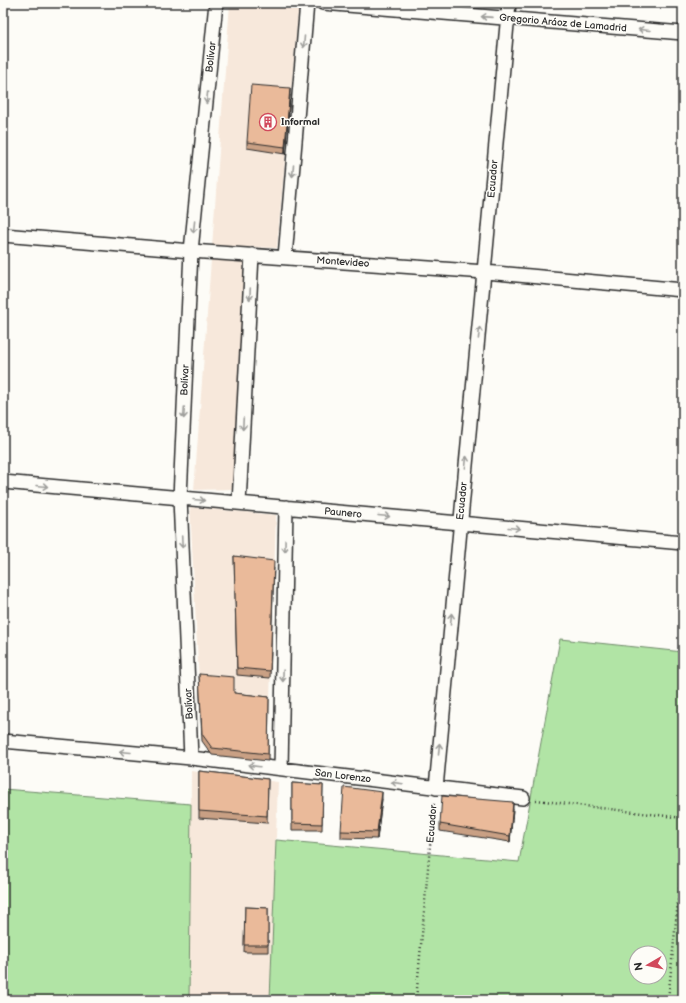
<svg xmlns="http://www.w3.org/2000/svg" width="686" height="1003" font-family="'Balsamiq Sans',sans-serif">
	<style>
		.built { fill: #f7e8db }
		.green { fill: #b1e4a5; stroke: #6e8868; fill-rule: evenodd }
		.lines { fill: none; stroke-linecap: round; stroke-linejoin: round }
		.minor-casing { stroke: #2b2b2b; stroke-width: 16 }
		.path { stroke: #2b2b2b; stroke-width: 2.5; stroke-dasharray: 1 3; stroke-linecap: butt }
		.minor { stroke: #fdfcf7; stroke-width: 13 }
		.wall { fill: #c9a084; stroke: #2b2b2b }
		.shaded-wall { fill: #a4826c; stroke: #2b2b2b }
		.building { fill: #eaba9a; stroke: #2b2b2b }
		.oneway { stroke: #9e9e9b }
		.labels { text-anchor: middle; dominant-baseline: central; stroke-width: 3; stroke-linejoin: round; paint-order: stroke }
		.street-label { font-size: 10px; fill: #2b2b2b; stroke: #fdfcf7 }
		.poi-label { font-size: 10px; font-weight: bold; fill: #2b2b2b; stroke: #fdfcf7; text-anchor: start }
	</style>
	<rect width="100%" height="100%" fill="#fdfcf7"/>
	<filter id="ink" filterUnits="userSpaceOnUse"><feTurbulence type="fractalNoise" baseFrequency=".025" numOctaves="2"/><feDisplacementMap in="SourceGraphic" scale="8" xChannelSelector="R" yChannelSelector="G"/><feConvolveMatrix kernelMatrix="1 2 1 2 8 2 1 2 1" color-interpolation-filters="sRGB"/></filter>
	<g filter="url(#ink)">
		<!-- built -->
		<path class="built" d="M230 3H299L277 248 250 247 232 489 194 490Z
			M190 507 276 515 268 761 202 741Z
			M191 771 278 782 270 1000H189Z"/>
		<!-- green -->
		<path class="green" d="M560 639 683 652V1000H270L276 840 519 862ZM636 953H660V977H636Z
			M3 789 191 804 189 1000H3Z"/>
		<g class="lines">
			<!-- minor casing -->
			<g class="minor-casing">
				<path id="minor" d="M323 3 683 33
					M3 235 191 251 485 272 683 290
					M285 257 307 3
					M3 482 683 543
					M239 503 252 255
					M3 741 191 758 523 798
					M191 758 180 498 191 251 216 3
					M281 769 286 507
					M436 788 509 3"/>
			</g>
			<!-- path -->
			<path class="path" d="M536 800 683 818
				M3 996 46 1000
				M416 1000 434 802
				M668 1000 683 852"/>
			<!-- minor -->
			<use href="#minor" class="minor"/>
		</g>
		<!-- wall -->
		<path class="wall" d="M290 95 285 154 247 148V142Z
			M234 556 274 568 270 678 237 675Z
			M199 674 234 693 269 697 268 761 212 755 202 741Z
			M199 771 268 779 267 823 199 818Z
			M292 783 323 785 322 830H292Z
			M382 799 377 839 341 838V831Z
			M513 809 510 842 440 831V824Z
			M245 907 268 908V952H244Z"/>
		<!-- shaded-wall -->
		<path class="shaded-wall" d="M290 88V95L285 154V147Z
			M382 792V799L377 839V832Z
			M513 802V809L510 842V836Z"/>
		<!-- building -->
		<path class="building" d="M251 85 290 88 285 147 247 142Z
			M234 556 274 561 270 671 237 668Z
			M199 674 234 677V693L269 697 268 754 212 748 202 734Z
			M199 771 268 779 267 816 199 811Z
			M292 783 323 785 322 824 292 823Z
			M344 787 382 792 377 832 341 831Z
			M442 796 513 802 510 836 440 824Z
			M245 907 268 908V945H244Z"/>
		<!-- one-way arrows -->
		<defs><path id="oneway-shaft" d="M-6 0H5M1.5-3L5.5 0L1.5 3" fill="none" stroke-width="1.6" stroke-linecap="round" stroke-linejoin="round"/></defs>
		<g class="oneway">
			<use href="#oneway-shaft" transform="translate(487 17) rotate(-176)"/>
			<use href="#oneway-shaft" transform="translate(644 30) rotate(-175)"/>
			<use href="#oneway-shaft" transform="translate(304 42) rotate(95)"/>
			<use href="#oneway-shaft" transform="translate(207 98) rotate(96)"/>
			<use href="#oneway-shaft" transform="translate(293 171) rotate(95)"/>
			<use href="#oneway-shaft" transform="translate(194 227) rotate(96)"/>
			<use href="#oneway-shaft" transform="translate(250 294) rotate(93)"/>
			<use href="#oneway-shaft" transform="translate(479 333) rotate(-84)"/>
			<use href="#oneway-shaft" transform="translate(184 413) rotate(93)"/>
			<use href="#oneway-shaft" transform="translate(243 424) rotate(93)"/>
			<use href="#oneway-shaft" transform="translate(466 462) rotate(-84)"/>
			<use href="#oneway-shaft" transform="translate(42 486) rotate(5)"/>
			<use href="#oneway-shaft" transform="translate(199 500) rotate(5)"/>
			<use href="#oneway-shaft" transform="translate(384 516) rotate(5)"/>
			<use href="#oneway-shaft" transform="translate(514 528) rotate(5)"/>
			<use href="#oneway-shaft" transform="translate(182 542) rotate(87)"/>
			<use href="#oneway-shaft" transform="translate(285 546) rotate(91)"/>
			<use href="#oneway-shaft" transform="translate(451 619) rotate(-85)"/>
			<use href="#oneway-shaft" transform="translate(283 676) rotate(91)"/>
			<use href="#oneway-shaft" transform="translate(439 749) rotate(-85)"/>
			<use href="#oneway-shaft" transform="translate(125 752) rotate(-175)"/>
			<use href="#oneway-shaft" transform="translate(254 766) rotate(-173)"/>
			<use href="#oneway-shaft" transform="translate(397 783) rotate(-173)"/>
		</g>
	</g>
	<!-- icons -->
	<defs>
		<g id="building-ring" transform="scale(0.9)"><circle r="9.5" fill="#fdfcf7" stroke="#d1495b" stroke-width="1.5"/><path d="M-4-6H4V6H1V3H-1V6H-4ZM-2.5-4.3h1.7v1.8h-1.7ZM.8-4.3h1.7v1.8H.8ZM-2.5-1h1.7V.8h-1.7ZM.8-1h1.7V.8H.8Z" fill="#d1495b"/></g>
	</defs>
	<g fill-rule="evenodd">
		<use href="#building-ring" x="268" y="122"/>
	</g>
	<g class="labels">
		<!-- street labels -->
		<g class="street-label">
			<text transform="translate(563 23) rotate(5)">Gregorio Aráoz de Lamadrid</text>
			<text transform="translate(211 57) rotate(-84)">Bolívar</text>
			<text transform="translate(493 179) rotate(-85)">Ecuador</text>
			<text transform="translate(343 262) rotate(4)">Montevideo</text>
			<text transform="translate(185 380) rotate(-87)">Bolívar</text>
			<text transform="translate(462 501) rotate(-84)">Ecuador</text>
			<text transform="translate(343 513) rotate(5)">Paunero</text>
			<text transform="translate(189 704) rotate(-93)">Bolívar</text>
			<text transform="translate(343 776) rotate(7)">San Lorenzo</text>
			<text transform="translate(432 824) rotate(-85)">Ecuador</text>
		</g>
		<!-- poi labels -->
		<g class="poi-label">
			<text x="281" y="122">Informal</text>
		</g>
	</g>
	<!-- margin -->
	<rect width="686" height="1003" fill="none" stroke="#fdfcf7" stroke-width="16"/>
	<rect x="8" y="8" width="670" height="987" fill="none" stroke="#2b2b2b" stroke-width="1.5" filter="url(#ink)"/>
	<!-- north arrow -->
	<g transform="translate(648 965) rotate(261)"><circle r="19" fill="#fdfcf7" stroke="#a9a8a5"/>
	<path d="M0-3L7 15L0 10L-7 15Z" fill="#d1495b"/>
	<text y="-6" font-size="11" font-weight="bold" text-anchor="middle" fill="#2b2b2b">N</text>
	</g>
</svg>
